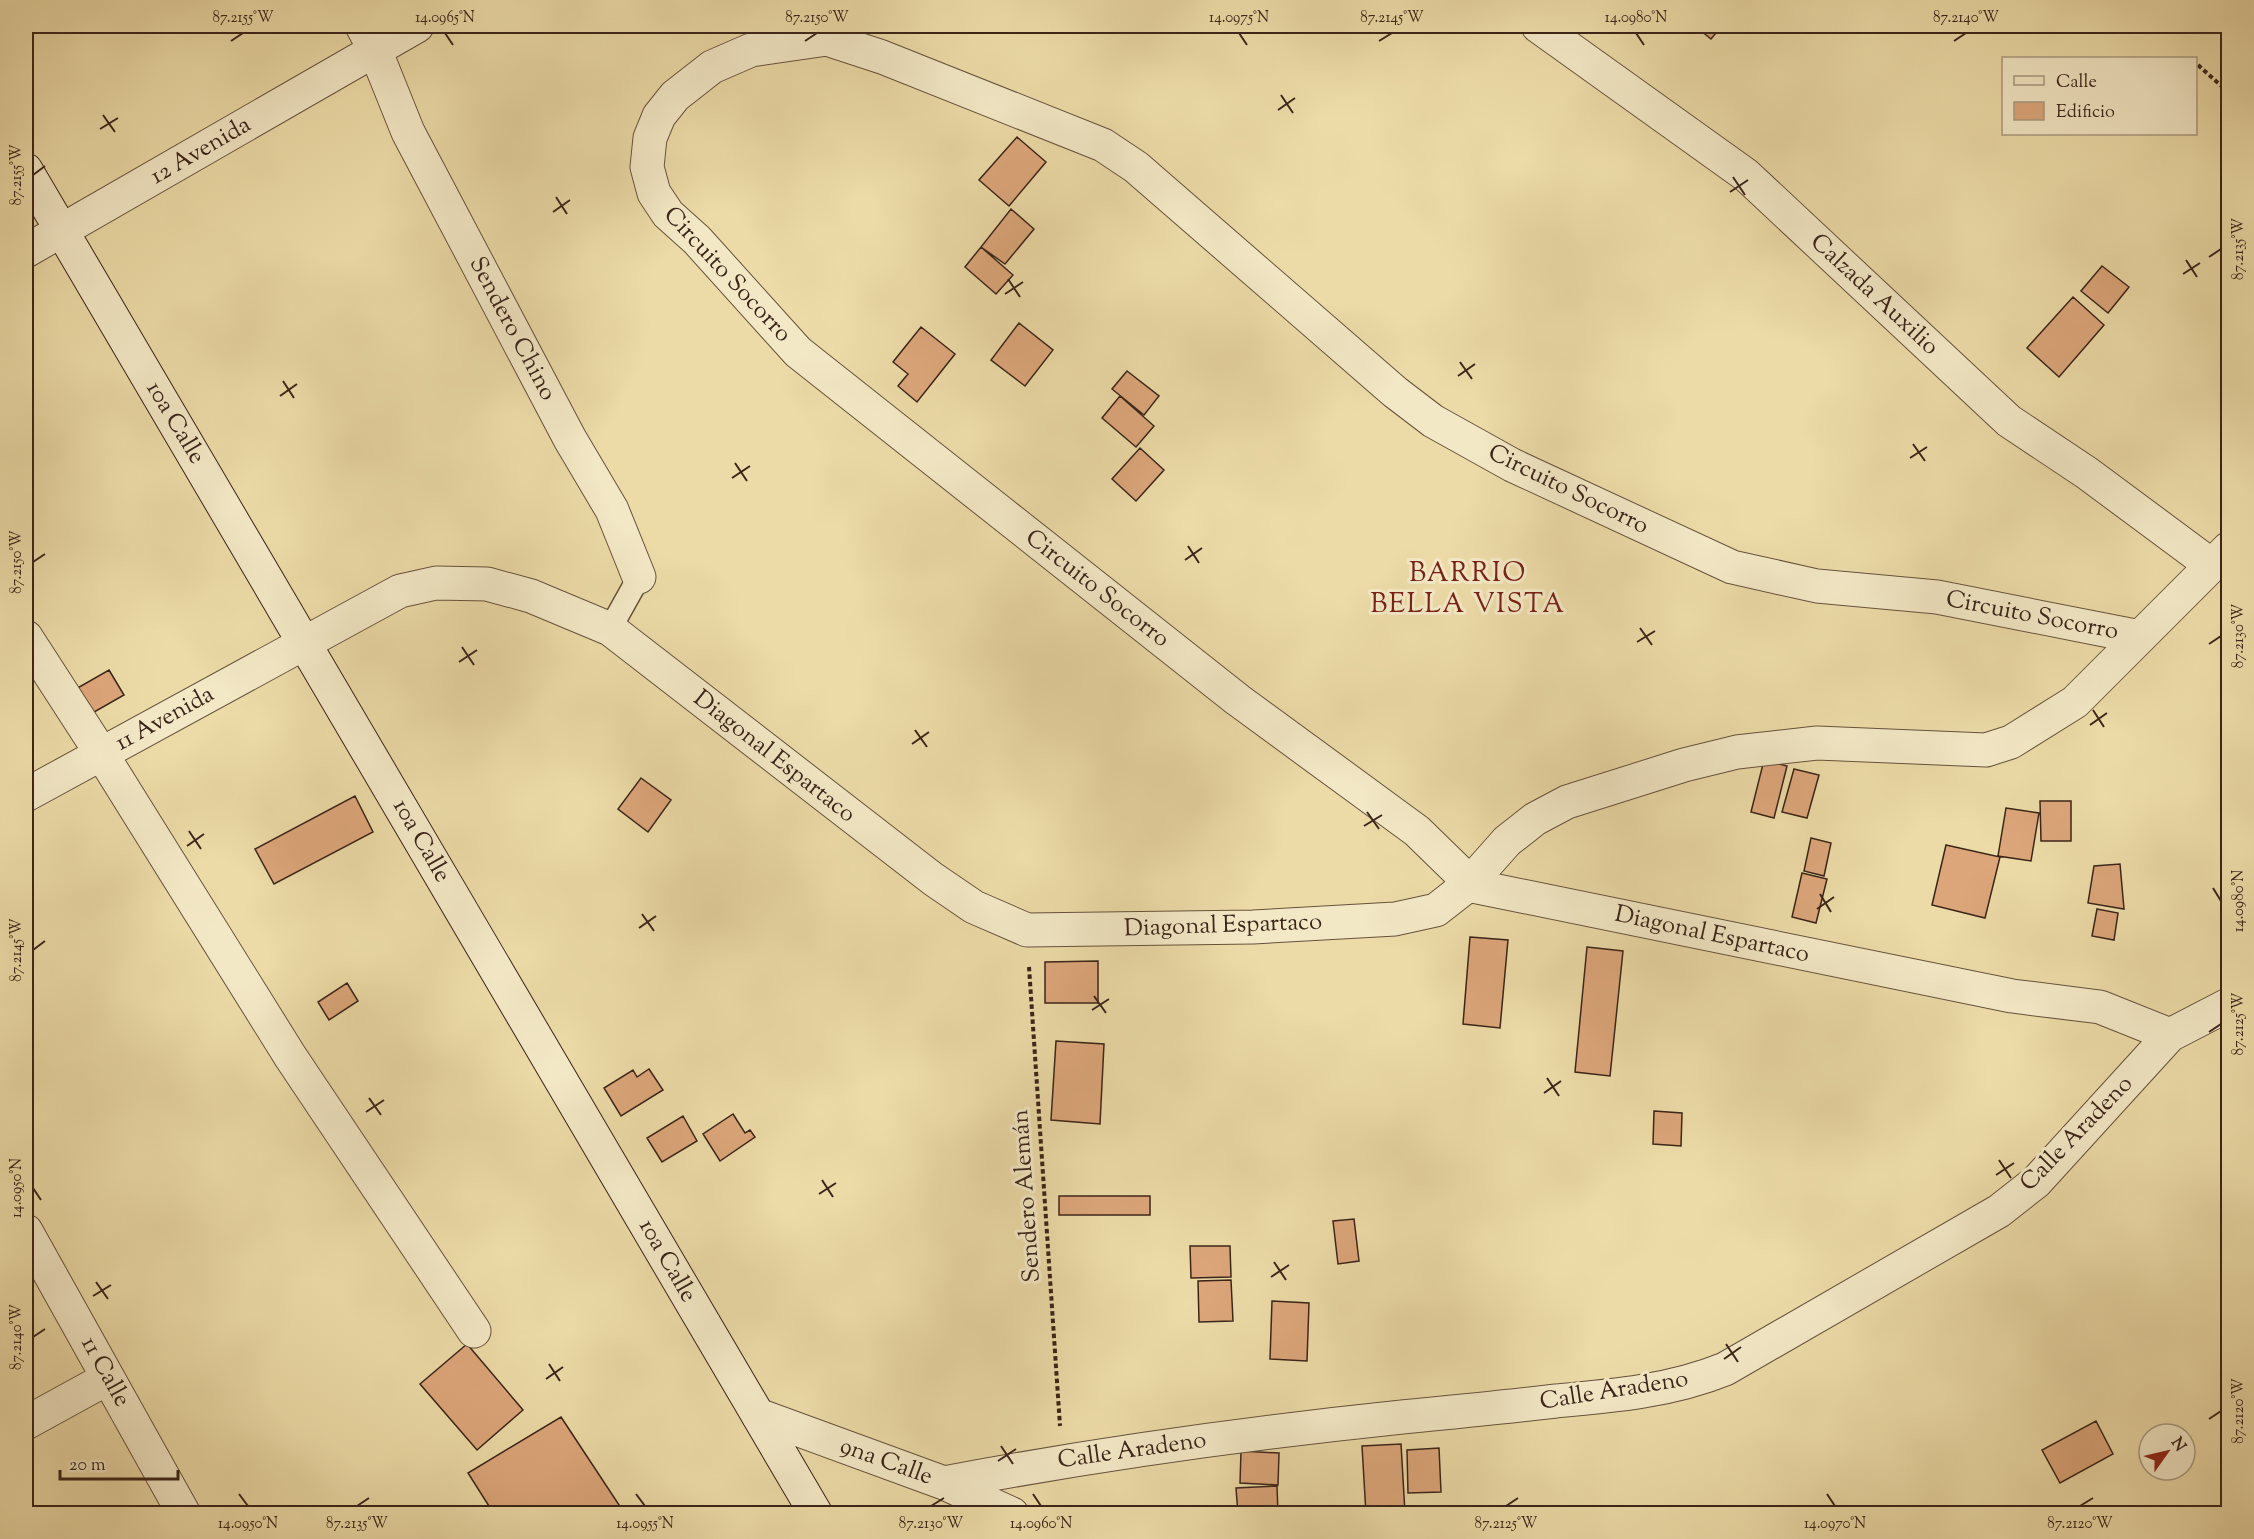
<svg xmlns="http://www.w3.org/2000/svg" width="2254" height="1539" font-family="'Sorts Mill Goudy',serif">
	<style>
		.building { fill: #dca67a; stroke: #3a241a; stroke-width: 1.5 }
		.lines { fill: none; stroke-linecap: round; stroke-linejoin: round }
		.lane-casing { stroke: #66523d; stroke-width: 25 }
		.street-casing { stroke: #66523d; stroke-width: 35 }
		.secondary-casing { stroke: #3a241a; stroke-width: 35 }
		.path { stroke: #3a241a; stroke-width: 4; stroke-dasharray: 4.5 3; stroke-linecap: butt }
		.lane { stroke: #f3e8c6; stroke-width: 22 }
		.street { stroke: #f3e8c6; stroke-width: 33 }
		.secondary { stroke: #f3e8c6; stroke-width: 33 }
		.ticks { fill: none; stroke: #3a241a; stroke-width: 2 }
		.labels { text-anchor: middle; dominant-baseline: central; stroke-width: 6; stroke-linejoin: round; paint-order: stroke }
		.street-label { font-size: 24px; fill: #3a241a; stroke: #f3e8c6 }
		.quarter-label { font-size: 27px; letter-spacing: 1.5px; fill: #7a1f14; stroke: #f3e8c6 }
		.neatline { fill: none; stroke: #3a241a; stroke-width: 2 }
		.ticks-label { font-size: 15px; text-anchor: middle; fill: #3a241a }
	</style>
	<rect width="100%" height="100%" fill="#ecdba7"/>
	<filter id="stains"><feTurbulence type="fractalNoise" baseFrequency=".00333" numOctaves="4"/><feColorMatrix values="0 0 0 0 .2 0 0 0 0 .09 0 0 0 0 .02 0 0 0 .5 -.17"/></filter>
	<radialGradient id="worn" r=".72"><stop offset=".6" stop-color="#630" stop-opacity="0"/><stop offset="1" stop-color="#630" stop-opacity=".3"/></radialGradient>
	<!-- building -->
	<path class="building" d="M1695 26H1722L1711 39Z
		M1017 137 1046 162 1009 206 979 180Z
		M1011 209 1034 229 1005 264 981 247Z
		M981 247 1013 275 996 294 965 267Z
		M2102 266 2129 287 2108 313 2081 291Z
		M2073 297 2104 325 2059 377 2027 348Z
		M1019 323 1053 350 1025 386 991 360Z
		M921 327 955 354 917 402 898 386 908 374 893 362Z
		M2228 357V370L2222 364Z
		M1127 371 1159 396 1144 415 1112 389Z
		M1120 396 1154 426 1136 447 1102 418Z
		M1140 448 1164 470 1136 501 1112 479Z
		M109 670 124 695 89 715 74 690Z
		M1764 760 1787 766 1774 818 1751 812Z
		M1794 769 1819 775 1807 818 1782 812Z
		M641 778 671 800 648 832 618 809Z
		M355 796 373 832 274 884 255 849Z
		M2040 801H2071V841H2041Z
		M2006 808 2039 813 2031 861 1998 856Z
		M1811 838 1831 843 1824 876 1804 871Z
		M1946 845 2000 857 1985 918 1932 905Z
		M2120 864 2124 909 2088 903 2094 866Z
		M1802 873 1827 879 1816 923 1792 917Z
		M2097 909 2118 913 2114 940 2092 936Z
		M1470 937 1508 940 1500 1028 1463 1024Z
		M1587 947 1623 951 1610 1076 1575 1072Z
		M1098 961V1003H1045V962Z
		M347 983 358 1001 329 1020 318 1002Z
		M1056 1041 1104 1044 1100 1124 1051 1120Z
		M649 1069 663 1090 621 1116 604 1088 633 1070 637 1077Z
		M1654 1111 1682 1113 1681 1146 1653 1144Z
		M733 1114 745 1133 750 1130 755 1137 720 1161 703 1134Z
		M683 1116 697 1141 662 1162 647 1138Z
		M1059 1196H1150V1215H1059Z
		M1354 1219 1359 1261 1338 1264 1333 1221Z
		M1190 1246H1230L1231 1277 1191 1278Z
		M1231 1280 1233 1321 1199 1322 1198 1281Z
		M1272 1301 1309 1303 1307 1361 1270 1359Z
		M467 1344 523 1410 477 1450 420 1384Z
		M561 1417 625 1514H494L468 1473Z
		M2096 1421 2113 1454 2060 1483 2042 1450Z
		M1401 1444 1405 1513 1366 1514 1362 1446Z
		M1439 1448 1441 1492 1408 1493 1407 1450Z
		M1241 1451 1279 1453 1278 1485 1240 1483Z
		M1277 1486 1278 1514H1238L1236 1488Z"/>
	<g class="lines">
		<!-- lane casing -->
		<g class="lane-casing">
			<path id="lane" d="M610 629 639 577"/>
		</g>
		<!-- street casing -->
		<g class="street-casing">
			<path id="street" d="M362 26 375 50 408 132 570 439 612 510 639 577
				M1538 26 1746 175 2009 421 2087 473 2211 565
				M26 251 417 26
				M26 637 101 753 290 1056 474 1331
				M26 795 400 591 436 583 487 584 531 596 610 629 933 879 974 907 1027 930 1253 927 1395 919 1436 910 1468 885 1507 841 1535 819 1567 802 1684 765 1737 752 1817 743 1986 750 2011 742 2075 702 2228 549
				M1468 885 1457 870 1417 831 1238 700 798 352 697 240 668 214 654 193 647 167 650 138 659 116 675 96 712 67 751 50 827 39 882 57 1103 145 1136 167 1395 392 1433 421 1512 465 1732 567 1817 586 1937 597 2140 637
				M1468 885 2012 996 2100 1007 2170 1035
				M26 1231 184 1514
				M758 1415 944 1483 1012 1514
				M26 1423 108 1378
				M944 1483C1096 1454 1249 1433 1402 1417 1454 1412 1505 1407 1556 1401 1613 1396 1671 1391 1725 1369L1999 1211 2036 1182 2170 1035 2228 1005"/>
		</g>
		<!-- secondary casing -->
		<g class="secondary-casing">
			<path id="secondary" d="M26 170 816 1514"/>
		</g>
		<!-- path -->
		<path class="path" d="M2198 65 2228 92
			M1029 967 1060 1426"/>
		<!-- lane -->
		<use href="#lane" class="lane"/>
		<!-- street -->
		<use href="#street" class="street"/>
		<!-- secondary -->
		<use href="#secondary" class="secondary"/>
	</g>
	<!-- ticks -->
	<path class="ticks" d="M445 33 453 45M1239 33 1247 45M1636 33 1644 45M231 41 243 33M805 41 817 33M1379 41 1392 33M1954 41 1966 33M1281 95 1293 113M1278 110 1295 98M103 115 115 132M100 129 118 118M33 175 45 166M1733 177 1745 195M1730 192 1748 180M556 197 567 214M553 212 570 200M2209 257 2221 249M2186 260 2197 277M2183 274 2200 263M1008 279 1020 297M1005 294 1023 282M1460 362 1472 379M1458 376 1475 364M283 381 294 398M280 396 297 384M1913 444 1925 461M1910 458 1927 447M735 463 747 481M732 478 750 466M1188 546 1199 563M1185 560 1202 548M33 562 45 554M1640 628 1652 645M1637 642 1655 631M2209 644 2221 636M462 647 474 665M459 662 477 650M2093 710 2104 727M2090 725 2107 713M915 730 927 747M912 744 929 732M1367 812 1379 829M1364 826 1382 815M189 831 201 849M187 846 204 834M2213 888 2221 901M1820 894 1831 912M1817 909 1834 897M642 914 654 931M639 928 656 916M33 950 45 941M1094 996 1106 1013M1092 1010 1109 999M2209 1032 2221 1024M1547 1078 1559 1096M1544 1093 1561 1081M369 1098 381 1115M366 1112 384 1100M1999 1160 2011 1178M1996 1175 2014 1163M822 1180 833 1197M33 1188 41 1200M819 1194 836 1183M1274 1262 1286 1280M1271 1277 1289 1265M96 1282 108 1299M93 1296 111 1285M33 1337 45 1329M1726 1344 1738 1362M1724 1359 1741 1347M549 1364 560 1381M546 1379 563 1367M2209 1419 2221 1411M1001 1446 1013 1464M998 1461 1016 1449M239 1494 248 1506M636 1494 645 1506M1033 1494 1041 1506M1827 1494 1835 1506M357 1506 369 1498M931 1506 944 1498M1506 1506 1518 1498M2080 1506 2093 1498"/>
	<g class="labels">
		<!-- street labels -->
		<g class="street-label">
			<text transform="translate(201 151) rotate(-30)">12 Avenida</text>
			<text transform="translate(727 275) rotate(47)">Circuito Socorro</text>
			<text transform="translate(1874 295) rotate(43)">Calzada Auxilio</text>
			<text transform="translate(512 329) rotate(62)">Sendero Chino</text>
			<text transform="translate(175 423) rotate(59)">10a Calle</text>
			<text transform="translate(1568 490) rotate(26)">Circuito Socorro</text>
			<text transform="translate(1097 589) rotate(38)">Circuito Socorro</text>
			<text transform="translate(2032 616) rotate(11)">Circuito Socorro</text>
			<text transform="translate(165 719) rotate(-29)">11 Avenida</text>
			<text transform="translate(774 757) rotate(38)">Diagonal Espartaco</text>
			<text transform="translate(421 841) rotate(60)">10a Calle</text>
			<text transform="translate(1223 926) rotate(-2)">Diagonal Espartaco</text>
			<text transform="translate(1712 935) rotate(12)">Diagonal Espartaco</text>
			<text transform="translate(2077 1134) rotate(-46)">Calle Aradeno</text>
			<text transform="translate(1027 1196) rotate(-94)">Sendero Alemán</text>
			<text transform="translate(667 1261) rotate(60)">10a Calle</text>
			<text transform="translate(105 1372) rotate(61)">11 Calle</text>
			<text transform="translate(1614 1391) rotate(-9)">Calle Aradeno</text>
			<text transform="translate(1132 1451) rotate(-8)">Calle Aradeno</text>
			<text transform="translate(886 1462) rotate(20)">9na Calle</text>
		</g>
		<!-- quarter labels -->
		<g class="quarter-label">
			<text x="1468" y="574">BARRIO<tspan x="1468" dy="31">BELLA VISTA</tspan></text>
		</g>
	</g>
	<!-- margin -->
	<rect width="2254" height="1539" fill="none" stroke="#ecdba7" stroke-width="66"/>
	<!-- legend -->
	<rect x="2002" y="57" width="195" height="78" fill="#f3e8c6" stroke="#a99a81" stroke-width="1.5"/>
	<rect x="2014" y="76" width="30" height="9" fill="#f3e8c6" stroke="#a99a81" stroke-width="1.5"/>
	<text x="2056" y="87" font-size="18" fill="#3a241a">Calle</text>
	<rect x="2014" y="102" width="30" height="18" fill="#dca67a" stroke="#a99a81" stroke-width="1.5"/>
	<text x="2056" y="117" font-size="18" fill="#3a241a">Edificio</text>
	<!-- north arrow -->
	<g transform="translate(2167 1452) rotate(56)"><circle r="28" fill="#f3e8c6" stroke="#a99a81" stroke-width="1.5"/>
	<path d="M0-4.5L10 22L0 15L-10 22Z" fill="#8f2418"/>
	<text y="-9" font-size="16" font-weight="bold" text-anchor="middle" fill="#3a241a">N</text>
	</g>
	<!-- scale -->
	<path d="M60 1470v9h118v-9" fill="none" stroke="#3a241a" stroke-width="3"/>
	<text x="69" y="1470" font-size="18" fill="#3a241a" stroke="#f3e8c6" stroke-width="4.5" paint-order="stroke">20 m</text>
	<rect x="33" y="33" width="2188" height="1473" class="neatline"/>
	<g class="ticks-label">
		<text x="243" y="22">87.2155°W</text>
		<text x="445" y="22">14.0965°N</text>
		<text x="817" y="22">87.2150°W</text>
		<text x="1239" y="22">14.0975°N</text>
		<text x="1392" y="22">87.2145°W</text>
		<text x="1636" y="22">14.0980°N</text>
		<text x="1966" y="22">87.2140°W</text>
		<text transform="translate(16 175) rotate(-90)" y="5">87.2155°W</text>
		<text transform="translate(2238 249) rotate(-90)" y="5">87.2135°W</text>
		<text transform="translate(16 562) rotate(-90)" y="5">87.2150°W</text>
		<text transform="translate(2238 636) rotate(-90)" y="5">87.2130°W</text>
		<text transform="translate(2238 901) rotate(-90)" y="5">14.0980°N</text>
		<text transform="translate(16 950) rotate(-90)" y="5">87.2145°W</text>
		<text transform="translate(2238 1024) rotate(-90)" y="5">87.2125°W</text>
		<text transform="translate(16 1188) rotate(-90)" y="5">14.0950°N</text>
		<text transform="translate(16 1337) rotate(-90)" y="5">87.2140°W</text>
		<text transform="translate(2238 1411) rotate(-90)" y="5">87.2120°W</text>
		<text x="248" y="1528">14.0950°N</text>
		<text x="357" y="1528">87.2135°W</text>
		<text x="645" y="1528">14.0955°N</text>
		<text x="931" y="1528">87.2130°W</text>
		<text x="1041" y="1528">14.0960°N</text>
		<text x="1506" y="1528">87.2125°W</text>
		<text x="1835" y="1528">14.0970°N</text>
		<text x="2080" y="1528">87.2120°W</text>
	</g>
	<rect width="100%" height="100%" filter="url(#stains)"/>
	<rect width="100%" height="100%" fill="url(#worn)"/>
</svg>
